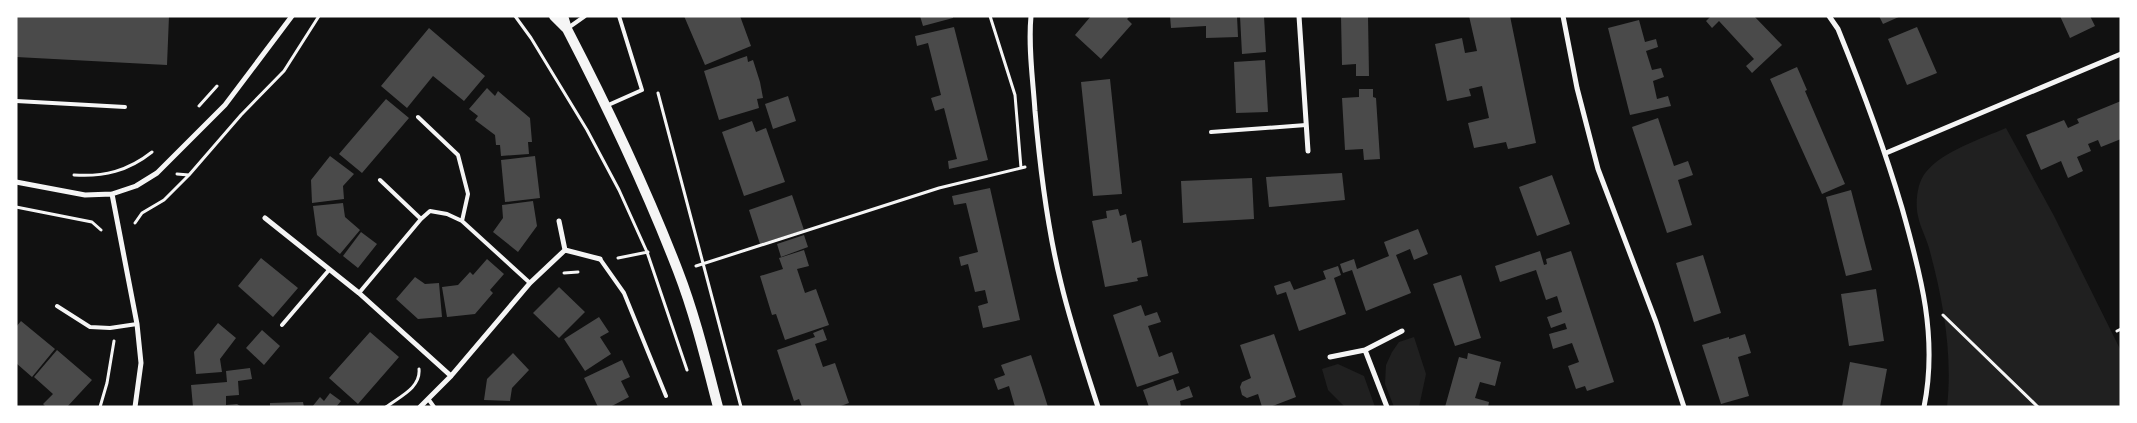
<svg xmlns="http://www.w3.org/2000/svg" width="2137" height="423" font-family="Manrope,sans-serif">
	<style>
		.green { fill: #202020 }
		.building { fill: #4a4a4a }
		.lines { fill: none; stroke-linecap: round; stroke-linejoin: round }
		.path { stroke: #f5f5f5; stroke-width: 3 }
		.service { stroke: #f5f5f5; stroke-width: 4 }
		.minor { stroke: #f5f5f5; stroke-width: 5 }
		.secondary { stroke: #f5f5f5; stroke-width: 10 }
	</style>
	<rect width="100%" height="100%" fill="#111"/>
	<!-- green -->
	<path class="green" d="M2006 128 2054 216 2121 351V407H1947C1953 354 1943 299 1929 248 1926 237 1920 227 1918 216 1915 204 1917 182 1926 172 1943 151 1981 139 2006 128Z
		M1414 337 1426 374 1419 407H1394L1385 384 1386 365 1392 352 1399 342Z
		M1338 364 1364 376 1375 407H1345L1328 390 1322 369Z"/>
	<!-- building -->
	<path class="building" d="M16 16H169L167 65 16 57Z
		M684 16H740L751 46 705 65Z
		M920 16H953V18L923 26Z
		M1091 16H1130L1127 19 1132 24 1101 59 1075 35Z
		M1170 16H1237L1238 37 1206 38V26L1171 28Z
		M1240 16H1264L1266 52 1242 54Z
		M1341 16H1368L1369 76H1356V64L1342 65Z
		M1469 16H1510L1536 143 1508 149 1506 142 1474 148 1468 123 1489 118 1482 86 1469 89 1471 96 1447 101 1435 44 1462 38 1465 53 1477 51Z
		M1711 16H1754L1782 45 1752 73 1746 66 1754 59 1719 21 1712 28 1706 21Z
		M1879 16H1901L1883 24Z
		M2060 16H2090L2095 26 2070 38Z
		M1639 20 1645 42 1656 39 1658 47 1646 51 1652 70 1661 68 1664 77 1653 81 1657 99 1668 96 1671 106 1630 115 1608 28Z
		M954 27 988 160 949 169 948 161 957 159 944 108 935 111 931 98 941 95 928 43 917 46 915 36Z
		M1917 27 1937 73 1907 85 1888 39Z
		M429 28 485 76 464 101 433 76 407 108 381 86Z
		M747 56 748 62 753 60 760 82 763 98 757 99 759 108 719 120 704 71Z
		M1265 60 1268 112 1236 113 1234 62Z
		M1797 67 1807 90 1805 91 1845 184 1822 194 1770 79Z
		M1110 79 1122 194 1093 196 1081 82Z
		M487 88 495 96 498 91 530 118 532 142H528L529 154 501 156 500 145H496L495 135 475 120 478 116 469 109Z
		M1359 89H1373V97L1376 98 1380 159 1364 160 1363 149 1345 150 1342 98 1359 97Z
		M788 96 796 121 773 129 765 104Z
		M386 99 409 118 362 173 339 154Z
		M2121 101V139L2101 147 2098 140 2088 144 2091 151 2077 157 2083 171 2068 178 2061 161 2041 170 2026 135 2064 120 2068 128 2079 123 2077 119Z
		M1658 118 1674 166 1688 161 1693 175 1678 180 1692 225 1667 233 1632 127Z
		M752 121 756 132 766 128 785 182 744 196 722 132Z
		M330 156 354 174 343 186 344 199 312 203 311 180Z
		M535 156 540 198 505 202 501 160Z
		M1342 173 1345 200 1269 207 1266 177Z
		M1552 175 1570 224 1537 236 1519 187Z
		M1252 178 1254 219 1183 223 1181 181Z
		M990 188 1020 320 983 328 978 306 988 303 985 290 975 292 968 264 961 266 959 257 978 252 966 203 954 205 952 196Z
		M1851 190 1872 270 1846 276 1826 197Z
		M792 195 804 230 760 244 749 210Z
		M533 201 537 226 518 252 493 232 503 218 502 205Z
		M343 203 345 217 360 230 340 254 317 235 313 206Z
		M1118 209 1120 216 1126 214 1132 243 1141 240 1148 276 1137 278 1138 281 1105 287 1092 221 1107 218 1106 211Z
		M1418 229 1428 254 1414 260 1410 249 1396 255 1411 293 1366 311 1352 270 1343 273 1340 264 1354 259 1357 269 1389 256 1384 242Z
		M361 232 377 244 358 268 343 256Z
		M804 235 808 247 781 257 777 244Z
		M804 250 809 266 797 269 805 293 816 289 829 325 785 340 776 314 772 315 760 276 783 269 779 258Z
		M1540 251 1544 265 1547 264 1546 259 1571 251 1614 382 1587 391 1585 386 1576 389 1568 366 1579 362 1572 343 1553 349 1549 334 1567 329 1565 323 1551 328 1547 317 1562 312 1557 296 1546 300 1536 270 1500 282 1495 266Z
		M1703 255 1721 313 1694 322 1676 263Z
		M261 258 298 288 273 317 238 286Z
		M487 259 504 274 490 290 493 293 475 314 447 317 442 287 458 285 470 272 473 275Z
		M1338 266 1341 275 1334 278 1346 314 1299 331 1286 292 1277 295 1274 286 1290 281 1294 290 1326 279 1323 271Z
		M1461 275 1481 338 1455 346 1433 284Z
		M415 277 425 284 439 283 442 317 418 319 396 299Z
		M559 287 585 312 559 338 533 313Z
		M1876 289 1884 341 1849 346 1841 294Z
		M1141 305 1145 316 1157 312 1161 322 1148 326 1159 357 1172 352 1179 373 1137 387 1113 315Z
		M599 317 609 332 600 337 611 354 585 371 564 339Z
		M21 321 55 349 32 377 16 363V327Z
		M218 323 236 338 220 359 222 372 196 374 194 352Z
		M823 329 827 340 815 344 823 367 835 363 849 403 838 407H802L799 399 794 401 777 350 815 337 813 333Z
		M262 330 280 346 264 365 246 348Z
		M370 332 399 357 358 404 329 378Z
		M1274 334 1296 397 1270 407H1262L1258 394 1247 398 1242 395 1240 387 1242 382 1251 378 1240 345Z
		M1745 334 1751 353 1738 357 1749 396 1721 404 1702 345 1729 337V339Z
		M57 350 92 380 67 407H46L43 404 53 394 34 377Z
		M513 353 529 370 512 388 510 401 484 400 487 379Z
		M1468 353 1501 362 1495 386 1480 382 1475 398 1489 402 1488 407H1445L1459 357 1467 359Z
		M1031 355 1042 388 1048 407H1015L1009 386 998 390 994 379 1005 375 1001 365Z
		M622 360 630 377 621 381 629 397 610 407H598L584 378Z
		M1850 362 1887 369 1880 407H1842Z
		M250 368 252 379 238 381 239 395 226 396V405L237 404 242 407H193L191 385 227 382 226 371Z
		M1173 379 1177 391 1189 386 1193 397 1180 401 1181 407H1149L1143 390Z
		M330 393 341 401 336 407H312L320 397 324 401Z
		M303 402 304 407H270V403Z"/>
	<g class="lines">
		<!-- path -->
		<path class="path" d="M515 16 531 38 587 130 619 190 647 252 687 370
			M990 16 1015 95 1021 168
			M658 93 741 407
			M199 106 217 86
			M177 174 189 175 241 115 284 71 319 16
			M74 175C104 177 128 171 152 152
			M16 207 92 222 101 230
			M135 223 142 213 164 200 189 175
			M618 258 648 252
			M696 266 939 188 1025 167
			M564 273 578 272
			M1943 315 2038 407
			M2117 331 2121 329
			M100 407 107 383 114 341
			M386 407C399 397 421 388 419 369"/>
		<!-- service -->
		<path class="service" d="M568 28 585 16
			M16 101 125 107
			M606 106 642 90 619 16
			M418 117 458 155 468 194 462 221
			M1211 132 1306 125
			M380 180 421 219
			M600 259 624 293 666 396
			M359 293 421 219 430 211 447 214 462 221 530 283
			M57 306 90 327 110 328 137 324
			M282 325 329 270
			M429 400 434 407"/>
		<!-- minor -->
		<path class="minor" d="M1031 16C1028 47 1033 80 1035 111 1040 168 1047 227 1061 283 1071 325 1085 366 1098 407
			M1299 16 1308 151
			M1563 16 1577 88 1598 169 1656 322 1684 407
			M1829 16 1838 29C1862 88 1884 147 1902 208 1921 275 1938 338 1924 407
			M1886 153 2121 54
			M16 182 85 195 112 194 136 186 157 173 225 105 292 16
			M112 194 137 324 141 363 135 407
			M265 218 359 293 451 376
			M559 221 565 250
			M1365 350 1402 331
			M1330 357 1365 350 1387 407
			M420 407 451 376 530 283 565 250 600 259"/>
		<!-- secondary -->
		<path class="secondary" d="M554 16 566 28
			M563 16 567 29C608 108 646 188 678 271 695 315 706 361 718 407"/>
	</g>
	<!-- border -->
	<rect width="2137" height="423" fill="none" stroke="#ffffff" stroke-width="35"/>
</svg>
